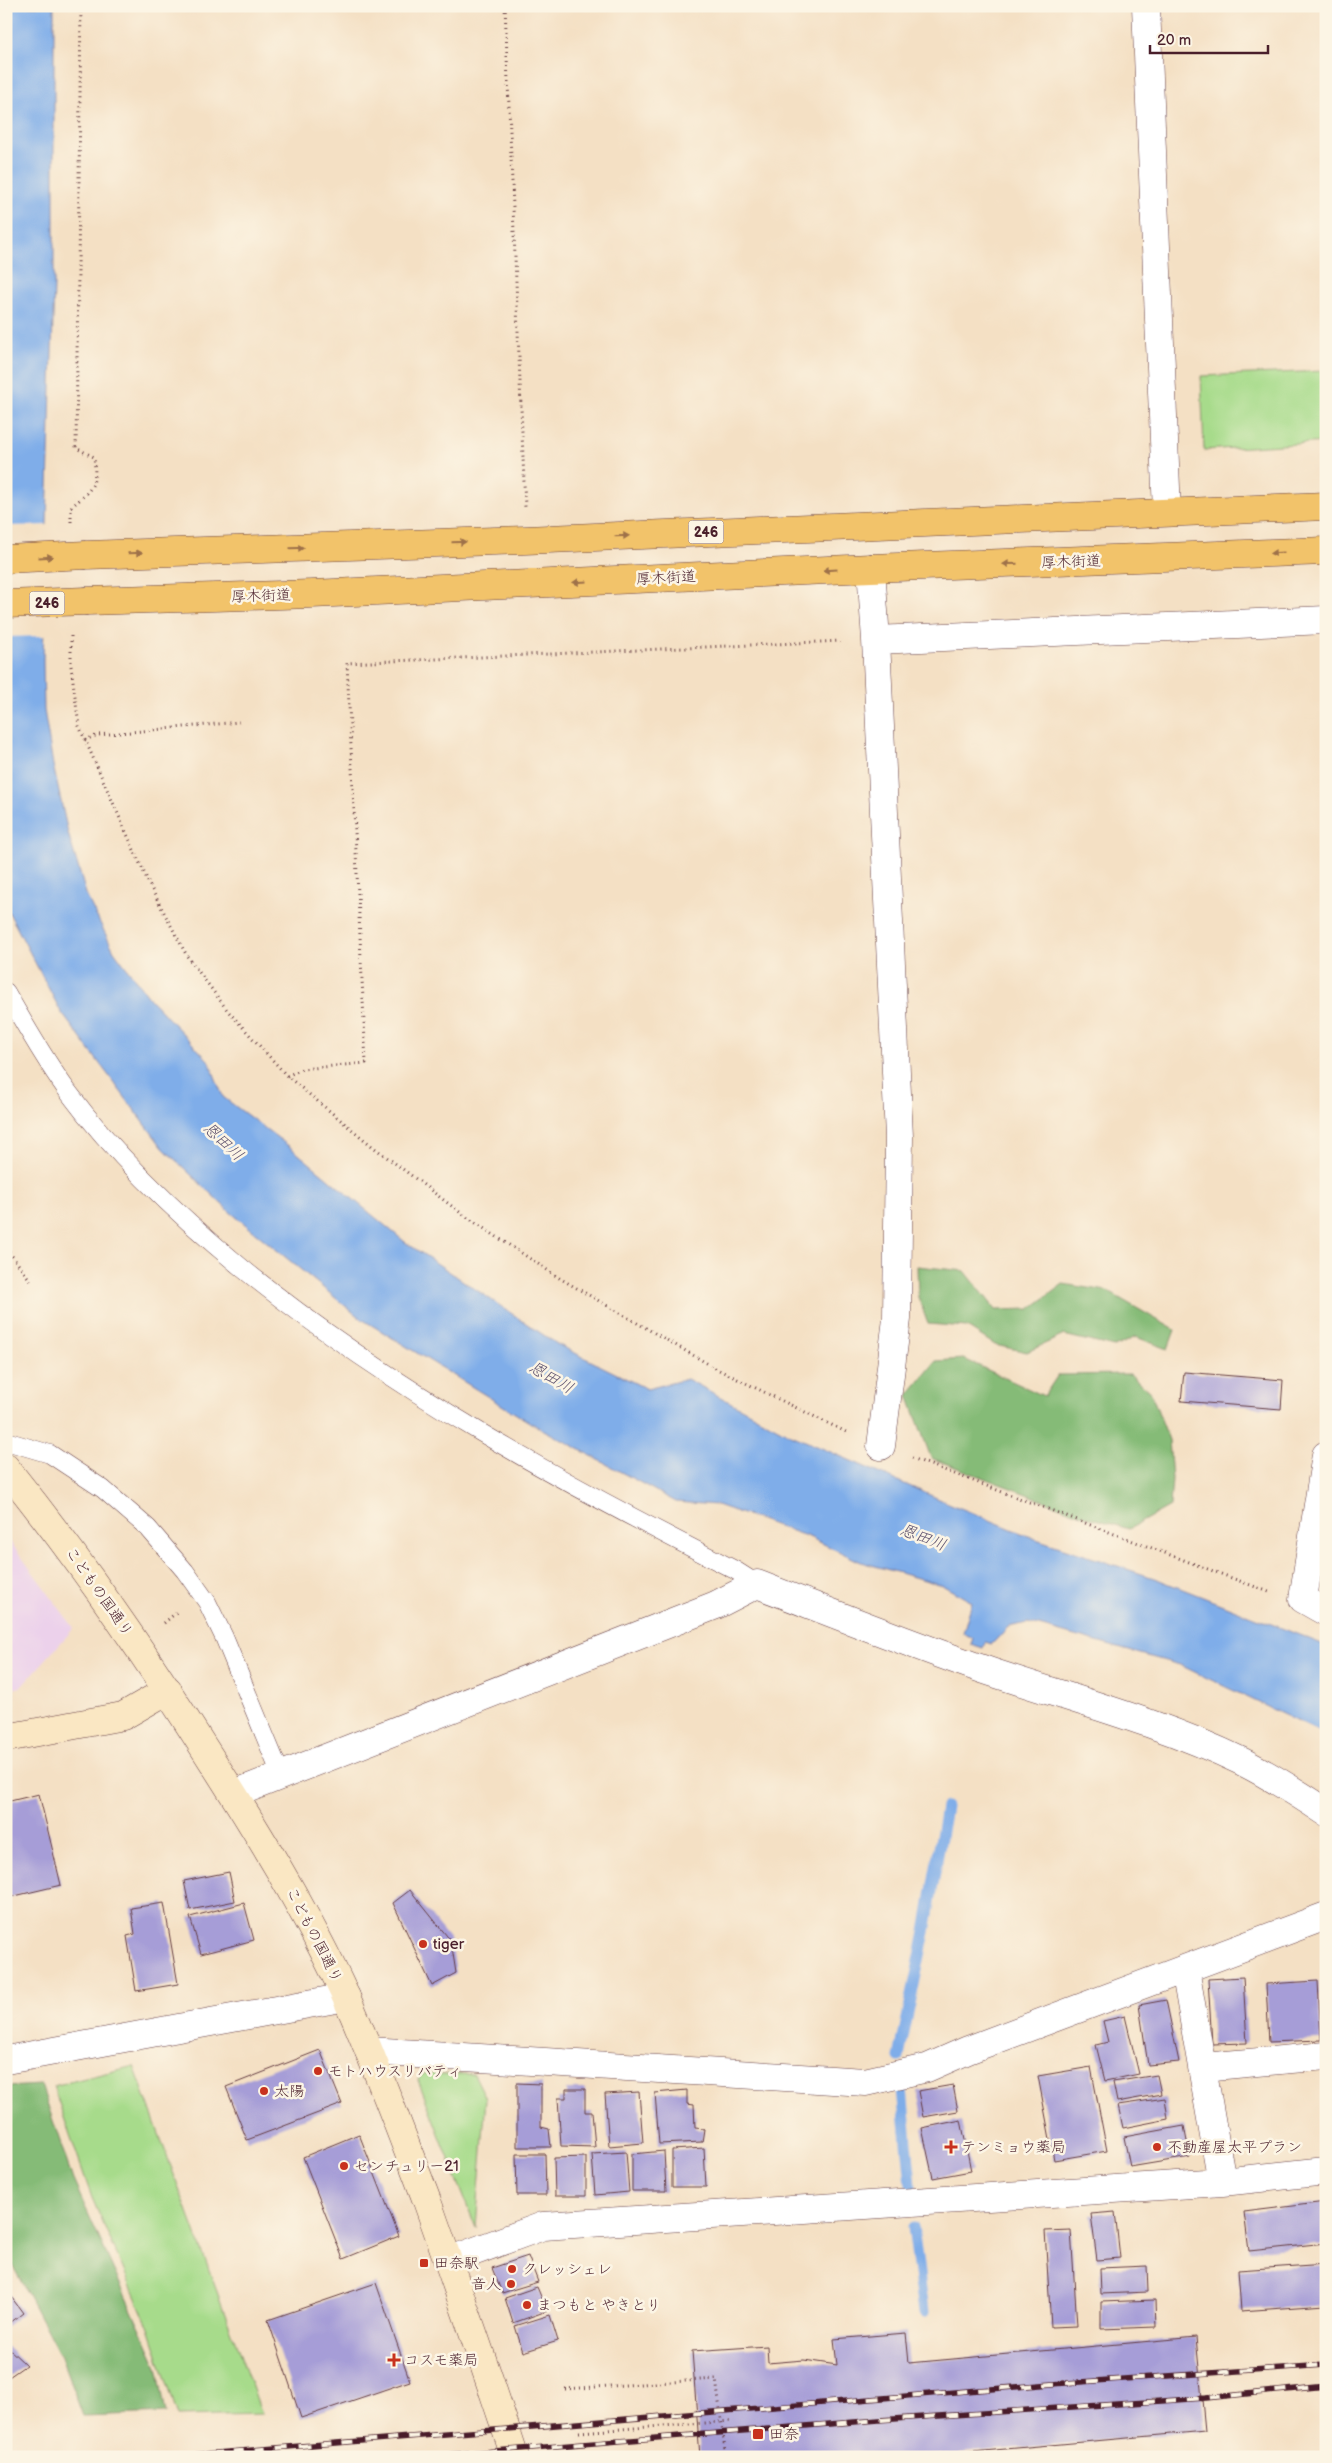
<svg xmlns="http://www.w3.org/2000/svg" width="1332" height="2463" font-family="'Balsamiq Sans','Klee One',sans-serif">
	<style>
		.built { fill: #ecd1eb }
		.green { fill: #a7db8b; stroke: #787d5b }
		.forest { fill: #85bb77; stroke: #686d51 }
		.water { fill: #7fade9; stroke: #64668a }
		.pier { fill: #f4e0c4 }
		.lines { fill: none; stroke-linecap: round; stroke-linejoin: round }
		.stream { stroke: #7fade9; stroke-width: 11 }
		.building { fill: #a69dd7 }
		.lane-casing { stroke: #643c42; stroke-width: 19 }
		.street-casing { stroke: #643c42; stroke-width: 29 }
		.secondary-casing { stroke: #643c42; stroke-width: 29 }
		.highway-casing { stroke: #643c42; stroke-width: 29 }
		.path { stroke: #643c42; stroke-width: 3; stroke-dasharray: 1 4; stroke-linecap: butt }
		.lane { stroke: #fff; stroke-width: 18 }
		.street { stroke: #fff; stroke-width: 28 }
		.secondary { stroke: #fae7c3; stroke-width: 28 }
		.highway { stroke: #f2c36a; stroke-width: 28 }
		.rail-casing { stroke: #4a1f2b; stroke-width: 5.5 }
		.rail { stroke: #fcf5e5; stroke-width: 4; stroke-dasharray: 11; stroke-linecap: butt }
		.highway-bridge-casing { stroke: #643c42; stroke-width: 29; stroke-linecap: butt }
		.highway-bridge { stroke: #f2c36a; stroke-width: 28 }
		.oneway { fill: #9e714a }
		.poi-dot { fill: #c8321e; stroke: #fcf5e5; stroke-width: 2 }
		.labels { text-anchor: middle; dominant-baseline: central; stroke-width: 5; stroke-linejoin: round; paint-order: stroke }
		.shield { fill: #fcf5e5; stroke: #7f5f63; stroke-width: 1 }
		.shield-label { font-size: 14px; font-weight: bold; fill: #4a1f2b }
		.street-label { font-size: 15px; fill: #4a1f2b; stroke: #fcf5e5 }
		.poi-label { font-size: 15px; fill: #4a1f2b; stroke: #fcf5e5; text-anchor: start }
		.water-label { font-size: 16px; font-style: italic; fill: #5d516e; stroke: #fcf5e5 }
	</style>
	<rect width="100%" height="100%" fill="#fcf5e5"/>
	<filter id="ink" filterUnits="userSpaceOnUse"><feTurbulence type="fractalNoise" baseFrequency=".02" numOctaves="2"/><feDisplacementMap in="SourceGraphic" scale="10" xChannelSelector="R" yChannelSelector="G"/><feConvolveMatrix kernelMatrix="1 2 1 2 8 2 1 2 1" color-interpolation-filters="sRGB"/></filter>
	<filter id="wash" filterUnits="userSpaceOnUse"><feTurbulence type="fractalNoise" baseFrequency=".0096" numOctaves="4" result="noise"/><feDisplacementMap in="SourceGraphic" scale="20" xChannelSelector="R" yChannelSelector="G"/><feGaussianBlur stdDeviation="1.12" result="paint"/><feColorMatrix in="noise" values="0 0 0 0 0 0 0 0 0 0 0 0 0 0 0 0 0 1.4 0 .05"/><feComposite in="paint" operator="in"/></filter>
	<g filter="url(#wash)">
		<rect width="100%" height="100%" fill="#f4e0c4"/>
		<!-- built -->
		<path class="built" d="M6 1536 74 1628 21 1687 6 1690Z"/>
		<!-- green -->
		<path class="green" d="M1326 371V442L1204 450 1201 376Z
			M134 2066 262 2414 178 2416 149 2328 92 2198 53 2086Z
			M422 2074H474L486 2098 476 2228 418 2080Z"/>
		<!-- forest -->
		<path class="forest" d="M917 1266 965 1271 996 1310 1030 1309 1063 1284 1107 1291 1175 1330 1168 1349 1136 1337 1114 1347 1064 1335 1027 1352 995 1345 967 1327 928 1324 918 1297Z
			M964 1359 1044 1396 1058 1375 1130 1374 1151 1393 1169 1440 1172 1479 1170 1506 1129 1529 1082 1515 931 1458 908 1395 936 1361Z
			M41 2085 73 2180 157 2366 166 2413 83 2416 61 2357 6 2253V2087Z"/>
		<!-- water -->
		<path class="water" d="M6 6H54V284L43 661 44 710 53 765 68 833 87 897 114 951 150 999 209 1061 223 1097 290 1147 405 1242 557 1344 647 1389 687 1379 789 1434 953 1505 1036 1539 1157 1579 1322 1644 1326 1647V1735L1180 1665 1028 1623 1008 1627 992 1644 985 1642 983 1648 971 1644 973 1638 963 1633 972 1602 942 1585 861 1562 809 1537 717 1505 676 1502 531 1423 360 1318 229 1211 163 1148 61 1012 6 907Z"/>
		<!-- pier -->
		<path class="pier" d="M50 525 46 636 6 637V526Z"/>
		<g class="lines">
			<!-- stream -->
			<path class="stream" d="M899 2057 925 1932 946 1807
				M902 2089 911 2185
				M913 2227 924 2312"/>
		</g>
		<g id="blocks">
			<!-- building -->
			<path class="building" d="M1184 1372 1283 1380 1281 1409 1181 1401Z
				M39 1794 61 1885 6 1898V1802Z
				M229 1872 235 1901 190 1910 184 1881Z
				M410 1890 451 1941 456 1973 432 1986 393 1903Z
				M164 1903 178 1984 136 1991 127 1936 135 1934 131 1908Z
				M244 1903 254 1940 201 1954 190 1917Z
				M1243 1977 1247 2043 1212 2044 1208 1979Z
				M1318 1981 1321 2040 1269 2042 1266 1984Z
				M1166 2000 1179 2062 1148 2065 1139 2005Z
				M1125 2016 1139 2074 1105 2081 1096 2045 1108 2042 1103 2021Z
				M320 2050 342 2104 247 2140 226 2087Z
				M1091 2067 1107 2151 1054 2160 1038 2076Z
				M1157 2075 1161 2094 1117 2102 1113 2082Z
				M517 2083 541 2084V2127L549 2129 551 2147H517Z
				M953 2085 958 2111 923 2117 918 2091Z
				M566 2089H585V2112H592L595 2147 561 2146 558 2098H566Z
				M687 2090V2104L694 2105 695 2128 704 2129 702 2142 659 2144 655 2093Z
				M639 2092 643 2143 609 2146 605 2094Z
				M1165 2098 1168 2119 1123 2128 1118 2105Z
				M961 2120 971 2171 933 2178 922 2128Z
				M1184 2126 1190 2157 1130 2167 1124 2137Z
				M359 2134 399 2236 343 2259 303 2157Z
				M704 2148 706 2187H672V2150Z
				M664 2151 666 2191H632V2154Z
				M626 2152 629 2192 595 2195 592 2154Z
				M516 2154H545L546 2195H517Z
				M586 2157V2196H555L554 2158Z
				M1326 2202V2243L1249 2251 1244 2212Z
				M1115 2212 1120 2258 1097 2260 1091 2214Z
				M1071 2230 1077 2326 1051 2327 1045 2231Z
				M528 2256 538 2282 502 2293 492 2268Z
				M1326 2264V2305L1241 2311 1238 2270Z
				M1147 2266 1148 2292 1101 2294 1100 2268Z
				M376 2283 410 2381 301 2418 268 2320Z
				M537 2287 547 2311 513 2323 505 2298Z
				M6 2290 23 2313 6 2326Z
				M1155 2300 1156 2327 1101 2329V2302Z
				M550 2315 558 2341 523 2352 515 2326Z
				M906 2333 909 2363 1196 2337 1205 2431 917 2457H700L692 2351 767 2346 768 2363 804 2360 837 2365 834 2339Z
				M6 2346 26 2365 6 2379Z"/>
		</g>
	</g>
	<g filter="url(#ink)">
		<use href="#blocks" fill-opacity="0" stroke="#643c42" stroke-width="1"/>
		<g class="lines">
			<!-- lane casing -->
			<g class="lane-casing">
				<path id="lane" d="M6 992C26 1026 45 1061 69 1093 118 1159 179 1216 242 1268 392 1390 563 1483 735 1570L757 1584
					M6 1441 50 1454 103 1489 148 1528 185 1571 207 1602 224 1637 281 1775"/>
			</g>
			<!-- street casing -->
			<g class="street-casing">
				<path id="street" d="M1146 6 1167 512
					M871 568 876 640 899 1137 897 1319 881 1446
					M876 640 1326 620
					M1326 1455 1303 1599 1326 1612
					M234 1794 716 1605 757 1584C835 1614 912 1645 991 1672 1075 1700 1162 1723 1241 1761 1271 1776 1299 1794 1326 1812
					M1185 1969 1222 2182
					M369 2051 865 2082 927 2068 968 2050 1326 1916
					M6 2060 346 1997
					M1203 2067 1326 2056
					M448 2261 543 2226 1222 2182 1326 2171"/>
			</g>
			<!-- secondary casing -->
			<g class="secondary-casing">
				<path id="secondary" d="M6 1468C78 1557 143 1651 204 1748 256 1829 306 1910 346 1997 376 2064 401 2133 427 2201 457 2286 487 2371 515 2457
					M6 1738 123 1716 168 1690"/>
			</g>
			<!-- highway casing -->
			<g class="highway-casing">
				<path id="highway" d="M86 555 525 540 1326 506
					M87 601 312 594 871 568 1326 551"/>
			</g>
			<!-- path -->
			<path class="path" d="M505 6 525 507
				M71 522V507C93 489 97 485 94 457L76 448 81 6
				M71 636V666L79 726 150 886 187 956 228 1011 287 1076 372 1146 465 1216 561 1279 717 1369 848 1433
				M85 740 98 735 239 722
				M287 1076 302 1069 366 1063 347 663 841 641
				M6 1248 33 1284
				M912 1458 1269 1592
				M164 1623 178 1611
				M565 2389 716 2379 726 2457
				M579 2432 732 2421"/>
			<!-- lane -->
			<use href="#lane" class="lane"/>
			<!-- street -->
			<use href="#street" class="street"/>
			<!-- secondary -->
			<use href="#secondary" class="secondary"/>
			<!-- highway -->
			<use href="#highway" class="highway"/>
			<!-- rail casing -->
			<g class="rail-casing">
				<path id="rail" d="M167 2457 1052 2384 1326 2365
					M420 2457 879 2420 1206 2398 1326 2386"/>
			</g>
			<!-- rail -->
			<use href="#rail" class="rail"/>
			<!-- highway-bridge casing -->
			<g class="highway-bridge-casing">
				<path id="highway-bridge" d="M6 559 86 555
					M6 604 87 601"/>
			</g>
			<!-- highway-bridge -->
			<use href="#highway-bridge" class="highway-bridge"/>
		</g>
		<!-- one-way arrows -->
		<defs><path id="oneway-solid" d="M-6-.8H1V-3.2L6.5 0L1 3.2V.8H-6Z" transform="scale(1.25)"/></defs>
		<g class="oneway">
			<use href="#oneway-solid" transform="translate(622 536) rotate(-2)"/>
			<use href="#oneway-solid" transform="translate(459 542) rotate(-2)"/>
			<use href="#oneway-solid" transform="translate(297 548) rotate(-2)"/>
			<use href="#oneway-solid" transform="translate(135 553) rotate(-2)"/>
			<use href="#oneway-solid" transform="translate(1277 553) rotate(177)"/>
			<use href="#oneway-solid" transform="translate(46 557) rotate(-3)"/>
			<use href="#oneway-solid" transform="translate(1010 564) rotate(178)"/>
			<use href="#oneway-solid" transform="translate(830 570) rotate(177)"/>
			<use href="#oneway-solid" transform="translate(580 582) rotate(177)"/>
		</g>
	</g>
	<!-- markers -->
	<g class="poi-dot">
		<circle cx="423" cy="1944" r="5"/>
		<circle cx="318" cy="2071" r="5"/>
		<circle cx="264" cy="2091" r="5"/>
		<path d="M948.5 2139.5h5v5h5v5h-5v5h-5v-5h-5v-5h5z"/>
		<circle cx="1157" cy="2147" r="5"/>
		<circle cx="344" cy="2166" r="5"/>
		<rect x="419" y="2258" width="10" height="10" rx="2.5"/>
		<circle cx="512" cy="2269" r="5"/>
		<circle cx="511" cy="2284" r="5"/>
		<circle cx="527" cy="2305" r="5"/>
		<path d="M391.5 2352.5h5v5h5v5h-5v5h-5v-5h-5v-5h5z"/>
		<rect x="752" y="2428" width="12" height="12" rx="2.5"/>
	</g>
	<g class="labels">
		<!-- shield labels -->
		<g class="shield">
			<rect x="688.5" y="520.5" width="35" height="23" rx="4"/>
			<rect x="29.5" y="591.5" width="35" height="23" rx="4"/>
		</g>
		<g class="shield-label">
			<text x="706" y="532">246</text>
			<text x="47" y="603">246</text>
		</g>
		<!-- street labels -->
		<g class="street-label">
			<text transform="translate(1071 562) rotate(-2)">厚木街道</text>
			<text transform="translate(666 578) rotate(-3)">厚木街道</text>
			<text transform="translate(261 596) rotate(-2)">厚木街道</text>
			<text transform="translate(99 1592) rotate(55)">こどもの国通り</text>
			<text transform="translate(314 1935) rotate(63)">こどもの国通り</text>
		</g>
		<!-- poi labels -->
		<g class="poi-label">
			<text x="433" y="1944">tiger</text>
			<text x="328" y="2071">モトハウスリバティ</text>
			<text x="274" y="2091">太陽</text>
			<text x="961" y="2147">テンミョウ薬局</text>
			<text x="1167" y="2147">不動産屋太平プラン</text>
			<text x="354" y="2166">センチュリー21</text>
			<text x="434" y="2263">田奈駅</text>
			<text x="522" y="2269">クレッシェレ</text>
			<text x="501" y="2284" text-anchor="end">音人</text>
			<text x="537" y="2305">まつもと やきとり</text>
			<text x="404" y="2360">コスモ薬局</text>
			<text x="769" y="2434">田奈</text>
		</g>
		<!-- water labels -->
		<g class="water-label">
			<text transform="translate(223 1142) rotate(43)">恩田川</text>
			<text transform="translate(551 1378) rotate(30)">恩田川</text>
			<text transform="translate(923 1538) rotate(21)">恩田川</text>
		</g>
	</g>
	<!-- margin -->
	<rect width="1332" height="2463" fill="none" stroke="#fcf5e5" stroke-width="25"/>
	<!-- scale -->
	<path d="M1150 45v8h118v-8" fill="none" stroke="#4a1f2b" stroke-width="2.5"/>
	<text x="1157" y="45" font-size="15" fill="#4a1f2b" stroke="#fcf5e5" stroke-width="4" paint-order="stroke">20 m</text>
</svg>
